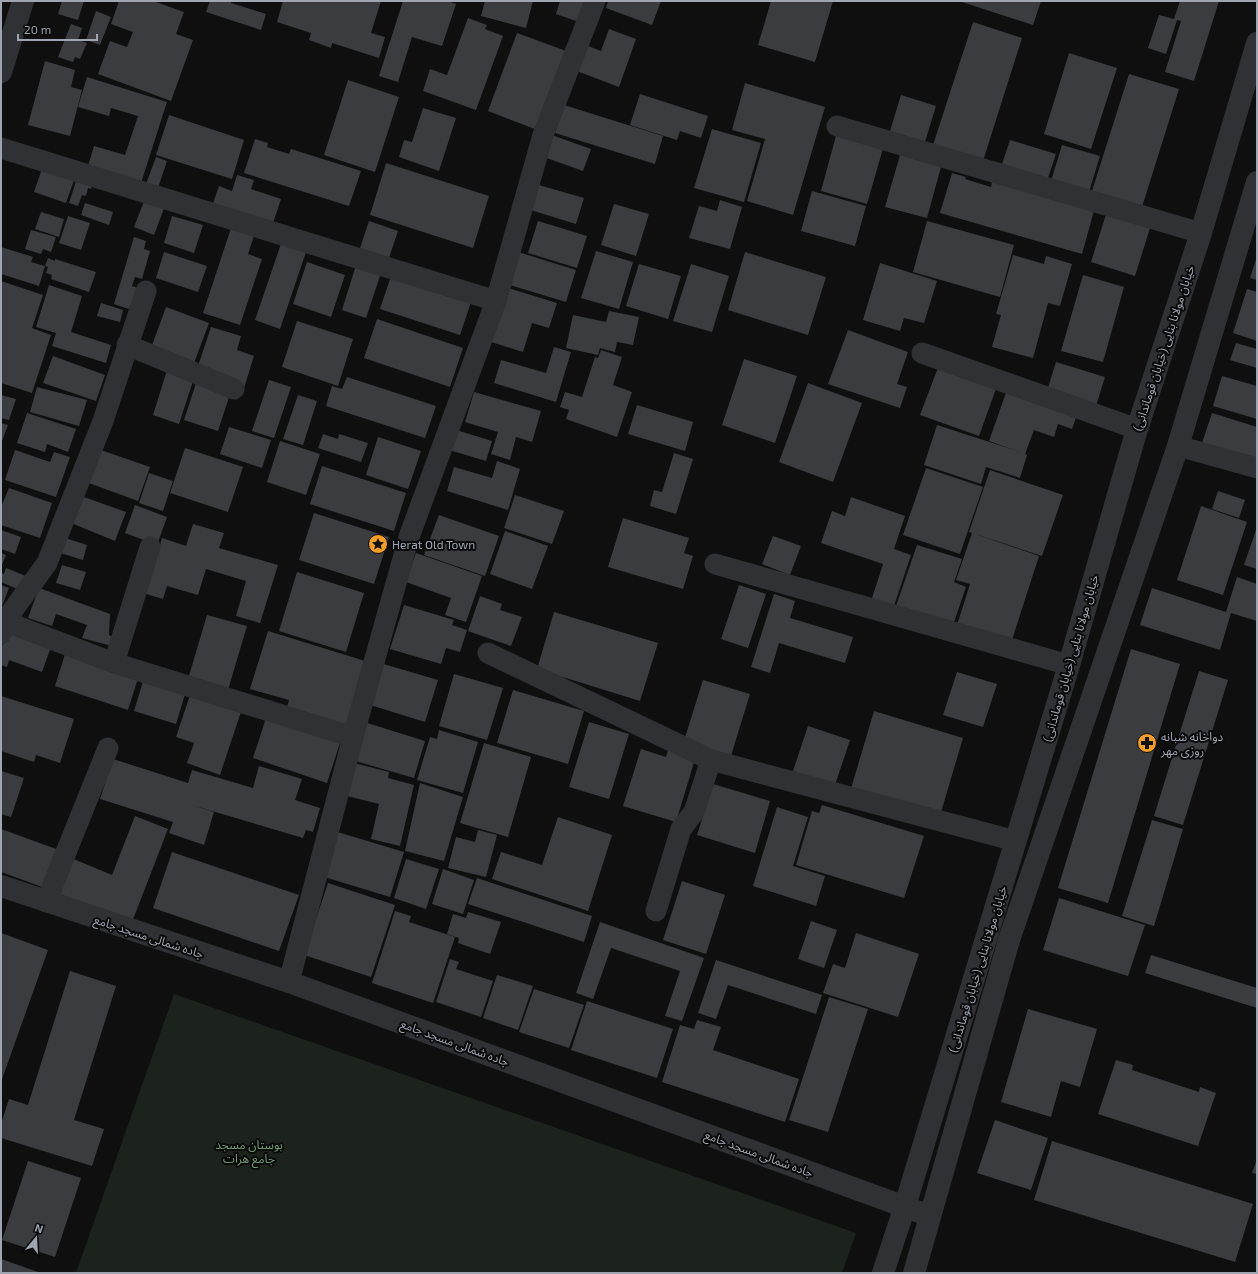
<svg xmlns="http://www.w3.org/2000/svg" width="1258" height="1274" font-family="'Exo 2','Noto Sans Arabic',sans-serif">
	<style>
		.green { fill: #1b231c }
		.building { fill: #3b3c40 }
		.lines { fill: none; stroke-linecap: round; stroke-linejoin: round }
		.minor { stroke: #303135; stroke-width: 21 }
		.tertiary { stroke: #303135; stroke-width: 22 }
		.labels { text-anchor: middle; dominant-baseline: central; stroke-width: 4; stroke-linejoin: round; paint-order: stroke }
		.street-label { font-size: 12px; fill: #9fa6b2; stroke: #0a0a0b }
		.poi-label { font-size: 12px; fill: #9fa6b2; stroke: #0a0a0b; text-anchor: start }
		.park-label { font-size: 12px; fill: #769e75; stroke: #0a0a0b }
	</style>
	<rect width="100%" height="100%" fill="#0f0f10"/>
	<!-- green -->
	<path class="green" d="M174 994 856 1233 842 1273H76Z"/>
	<!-- building -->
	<path class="building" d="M62 1H84L78 20 58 14Z
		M119 1H153L184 12 176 34 193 40 171 101 98 74 110 41 127 47 133 32 111 24Z
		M210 1H231V3L266 14 261 30 206 12Z
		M283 1H381L371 33 385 37 379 58 332 43 331 48 309 40 311 33 277 22Z
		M403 1H447L456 4 442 46 412 37 398 82 379 76Z
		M485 1H533L526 28 481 16Z
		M560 1H586L579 22 556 14Z
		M608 1H661L652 25 606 8Z
		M771 1H833L815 62 758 45Z
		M959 1H1041L1033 25Z
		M1180 1H1219L1194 81 1165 72 1181 21 1177 20 1166 54 1148 48 1159 15 1174 19Z
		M96 11 111 17 100 45 86 40Z
		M468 18 487 25 485 29 503 36 476 110 423 91 430 69 447 75Z
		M973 22 1022 38 983 161 933 145Z
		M71 24 82 28 78 40 87 43 80 59 75 57 73 62 58 57Z
		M609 29 636 39 619 87 574 70 583 44 601 51Z
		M517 33 569 52 540 131 488 111Z
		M1069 53 1117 68 1091 149 1044 134Z
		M45 61 75 70 71 87 82 90 70 136 28 125Z
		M1129 74 1179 89 1142 207 1092 191Z
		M87 77 167 102 141 183 88 166 94 146 125 155 138 116 111 108 109 116 78 107Z
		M348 80 399 97 375 172 324 155Z
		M745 83 825 107 793 215 747 201 765 139 732 130Z
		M640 94 708 116 701 138 680 131 677 140 630 125Z
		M901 95 936 106 925 142 890 131Z
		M564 105 663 136 655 164 555 133Z
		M423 108 456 118 439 171 399 157 404 140 412 142Z
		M169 115 244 140 232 179 156 155Z
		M712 129 761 143 744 202 694 188Z
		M837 132 884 145 867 204 821 191Z
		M549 134 591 149 583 171 541 156Z
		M255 139 268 143 267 147 289 154 291 149 361 171 349 206 244 173Z
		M1010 140 1056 154 1047 181 1001 167Z
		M1062 145 1100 156 1089 192 1051 181Z
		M900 155 941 167 927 218 885 207Z
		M156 157 167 161 158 188 146 184Z
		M386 163 489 196 473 248 370 215Z
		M43 166 75 177 66 203 34 192Z
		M952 173 966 177 965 179 991 187 993 178 1095 207 1082 254 940 213Z
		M237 175 254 180 251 189 281 199 272 226 212 206 219 186 232 191Z
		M77 178 93 183 91 189 88 188 86 196 82 195 78 206 69 203Z
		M532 183 584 198 576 224 524 208Z
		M812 191 866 206 855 246 801 231Z
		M145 199 165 206 154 235 134 227Z
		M720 200 742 207 730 249 689 238 699 206 717 211Z
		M85 203 113 212 109 225 81 215Z
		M614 204 649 214 636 256 601 245Z
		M1107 211 1151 225 1135 276 1091 262Z
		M41 212 64 219 59 237 35 229Z
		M68 216 90 223 81 250 59 243Z
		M172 216 203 225 194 253 164 243Z
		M369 221 398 231 389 258 360 248Z
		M538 221 587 236 577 268 528 253Z
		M927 221 1014 245 1000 297 913 272Z
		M231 228 254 236 248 254 262 259 240 325 203 313Z
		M31 230 56 237 51 252 43 249 41 254 25 249Z
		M134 237 146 241 144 249 150 251 142 279 135 277 132 286 144 290 138 309 130 306 129 309 114 304Z
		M283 238 308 246 280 329 255 320Z
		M1 247 33 257 31 262 45 266 39 286 1 274Z
		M515 251 576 270 566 302 506 284Z
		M596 251 633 262 619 309 581 298Z
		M164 252 207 266 198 292 156 278Z
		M745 252 826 277 808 335 728 310Z
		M1013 255 1044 264 1046 256 1072 264 1060 306 1048 303 1033 358 992 347 1001 315 996 314Z
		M1257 256V280L1250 278Z
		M48 258 55 261V259L96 272 89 292 51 279 52 275 46 273 48 267 45 266Z
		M307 262 345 275 331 317 293 304Z
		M357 262 382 270 366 318 342 310Z
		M880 263 937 281 924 323 904 318 900 331 863 320Z
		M639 264 681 276 668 319 626 306Z
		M691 264 729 276 712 332 673 321Z
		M392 273 472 299 460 335 380 309Z
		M1083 275 1124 287 1103 362 1061 351Z
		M1 281 43 295 32 328 51 335 32 393 1 383Z
		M49 285 82 296 71 332 111 345 106 363 52 346 56 333 36 327Z
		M505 287 557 303 549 328 532 323 523 352 488 341Z
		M1247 289 1257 292V341L1233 333Z
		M101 303 123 310 120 322 97 316Z
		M166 307 209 323 194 363 151 348Z
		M609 311 639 317 633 345 617 342 615 352 600 348 598 355 566 348 573 315 606 322Z
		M377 319 463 348 450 387 364 358Z
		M297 321 353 339 338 386 282 367Z
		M211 327 241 336 237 350 254 356 244 388 196 372Z
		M848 330 908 352 897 384 907 387 900 408 828 384Z
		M1236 343 1257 349V368L1230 360Z
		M554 347 571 352 556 402 494 383 501 360 546 373Z
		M601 350 622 357 613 385 632 392 617 437 566 419 569 410 560 407 565 392 582 397 595 357 598 358Z
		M53 356 105 375 96 401 43 383Z
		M744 359 797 376 775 443 722 425Z
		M1056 362 1105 377 1095 409 1046 394Z
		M939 365 997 386 979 436 920 415Z
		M168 367 195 375 179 424 153 415Z
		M1222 376 1257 386V419L1213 406Z
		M347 377 436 406 425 438 326 406 332 386 342 389Z
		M197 380 231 391 218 431 184 420Z
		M269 380 291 387 274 438 252 431Z
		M808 383 862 403 833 482 779 462Z
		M37 387 87 400 79 426 30 412Z
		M1008 387 1078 412 1072 429 1058 424 1054 437 1034 430 1025 454 1027 455 1020 478 986 467 981 484 924 465 937 425 1020 452 989 441Z
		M474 392 541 411 532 442 516 437 510 460 491 454 498 432 465 422Z
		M1 395 16 399 9 420 1 418Z
		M298 395 317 401 303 445 283 439Z
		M637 405 693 422 685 451 628 434Z
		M27 413 76 429 68 452 47 444 45 452 17 443Z
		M1212 413 1257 427V461L1202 443Z
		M1 423 8 425 1 444Z
		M229 427 271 440 262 468 220 454Z
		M453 429 492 441 486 461 446 449Z
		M323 434 338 439 339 434 368 443 361 462 318 448Z
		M378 437 421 451 408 489 366 475Z
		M280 441 320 454 306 495 267 482Z
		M185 448 243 467 228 512 170 493Z
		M98 449 150 467 138 501 86 482Z
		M15 450 50 462 54 452 70 457 56 497 5 480Z
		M674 453 693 459 676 514 650 506 654 490 662 492Z
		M497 461 520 469 508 510 447 491 454 467 492 478Z
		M322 466 406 493 394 531 310 504Z
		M926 468 983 487 960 554 903 535Z
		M990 470 1063 495 1042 556 969 532Z
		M149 473 173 481 163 511 139 503Z
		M9 488 52 503 40 538 1 525V507Z
		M1218 491 1245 500 1239 518 1212 509Z
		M515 495 564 511 552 544 504 528Z
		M81 496 126 512 115 541 71 523Z
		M851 497 905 516 894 549 911 555 894 606 872 598 883 564 821 543 832 511 845 516Z
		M135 505 167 517 157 545 125 533Z
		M1201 506 1247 522 1223 595 1177 580Z
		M314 513 389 537 374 584 299 560Z
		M439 515 499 536 485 576 424 555Z
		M623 518 689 538 684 553 693 556 683 589 608 567Z
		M193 524 224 533 219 548 278 565 260 623 236 616 246 581 206 569 198 595 167 586 163 599 146 594 162 538 186 546Z
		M1257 527V569L1244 565Z
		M1 530 21 537 15 554 1 549Z
		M505 531 548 546 532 589 490 574Z
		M972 533 1039 556 1010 646 956 628 970 584 956 580Z
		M773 536 801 546 790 575 762 564Z
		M62 537 87 545 83 560 57 552Z
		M917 545 962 559 954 582 966 587 952 628 895 609Z
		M1 553 6 555 2 565 1 564Z
		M416 553 482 576 466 622 445 615 451 598 406 582Z
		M62 565 86 572 80 590 56 583Z
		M6 568 28 577 22 591 1 582V573L4 574Z
		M297 572 364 593 346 652 279 631Z
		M1237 577 1257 584V621L1231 613 1220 650 1140 625 1152 588 1226 612Z
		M1 585 9 588 1 609Z
		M739 585 766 594 748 648 721 639Z
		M39 588 110 614 109 635 112 637V646L82 638 87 625 56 614 52 626 28 618Z
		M774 594 795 601 790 618 853 637 845 663 779 643 770 673 751 667Z
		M480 596 502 604 500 610 522 617 511 646 468 631Z
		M404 605 454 620 452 625 467 630 460 652 446 648 441 664 390 649Z
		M554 612 658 643 640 701 537 669Z
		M207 615 247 626 228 690 188 679Z
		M7 631 51 647 42 672 9 660 7 667 1 665V649Z
		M268 631 365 661 345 729 286 711 289 700 250 689Z
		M1131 649 1180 664 1108 903 1058 888Z
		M66 651 139 675 128 710 55 686Z
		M380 663 438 680 425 722 367 704Z
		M1199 671 1228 680 1183 825 1154 816Z
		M957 672 997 684 983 727 943 715Z
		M454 674 503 688 487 740 439 726Z
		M144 678 186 691 176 724 134 711Z
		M703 680 750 694 730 759 683 744Z
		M513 690 584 711 568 764 497 743Z
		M191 692 242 709 220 775 187 763 194 743 176 737Z
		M1 696 74 719 60 763 36 755 34 762 1 751Z
		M874 711 963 738 939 819 850 792Z
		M266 718 340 743 327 783 253 758Z
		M364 722 425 741 414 778 352 760Z
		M589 722 629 734 609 799 569 787Z
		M808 726 850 740 835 785 793 771Z
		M439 730 478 742 463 793 417 780 430 737 437 739Z
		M484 743 531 757 508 837 460 823Z
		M669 747 696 756 676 822 623 806 641 749 666 757Z
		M113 759 188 783 192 770 253 788 259 766 302 779 295 800 320 808 313 832 306 830 303 838 192 805 214 812 204 845 169 833 173 822 100 799Z
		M354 763 389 772 388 778 414 785 400 846 371 839 379 804 347 796Z
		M1 771 24 778 11 817 1 814Z
		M420 783 463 797 444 861 405 851Z
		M713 784 770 801 755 853 697 835Z
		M822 805 924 836 904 898 796 865 812 811 819 813Z
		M777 807 808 817 793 866 825 876 816 906 753 886Z
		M135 816 168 829 132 922 57 893 71 858 112 875Z
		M558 817 612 835 588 911 492 879 501 852 542 865Z
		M1152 820 1183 829 1154 926 1122 916Z
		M1 829 59 850 45 888 1 872Z
		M478 830 497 835 486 877 448 868 456 837 475 842Z
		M334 831 404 852 390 897 321 876Z
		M172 852 299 895 279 951 153 908Z
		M406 859 439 869 426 909 394 898Z
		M443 869 474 880 463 914 432 904Z
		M477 878 592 916 584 942 468 904Z
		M682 881 725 895 706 954 663 940Z
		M328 883 395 905 371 977 304 955Z
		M1059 898 1145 925 1128 976 1043 950Z
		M395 911 411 916 409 922 455 937 433 1003 372 983Z
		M468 912 501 922 490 954 458 943 459 938 447 934 453 914 466 918Z
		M811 921 837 930 824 968 798 959Z
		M600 922 704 958 682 1021 665 1016 680 971 611 948 593 999 576 993Z
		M1 933 48 950 1 1082Z
		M856 933 919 954 898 1017 823 993 833 964 845 968Z
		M1151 955 1257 988V1008L1145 973Z
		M450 959 459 962 456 969 493 981 481 1017 436 1002Z
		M716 960 822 995 816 1014 728 985 716 1019 698 1013Z
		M70 971 116 986 74 1120 104 1129 92 1166 1 1138V1124L9 1099 28 1105Z
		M497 975 533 986 518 1030 483 1018Z
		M534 989 584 1005 569 1048 519 1032Z
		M829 997 868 1009 828 1132 789 1120Z
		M587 1001 673 1029 657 1078 571 1050Z
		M1028 1009 1097 1029 1080 1087 1061 1081 1051 1117 1001 1102Z
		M697 1020 721 1027 713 1050 799 1079 785 1122 662 1082 680 1025 694 1029Z
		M1116 1060 1133 1065 1132 1070 1199 1092 1200 1087 1216 1093 1198 1146 1098 1114Z
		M995 1120 1048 1138 1031 1190 977 1173Z
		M1052 1141 1253 1204 1235 1262 1034 1200Z
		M1257 1159V1174L1252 1173Z
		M28 1161 81 1178 55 1257 2 1240Z
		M1 1259 41 1273H1Z"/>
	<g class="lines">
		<!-- minor -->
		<path class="minor" d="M837 126 1201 233
			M1 148 496 301
			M127 345 234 389
			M922 353 1137 429
			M1178 446 1257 468
			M715 564 1069 665
			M1 620 114 663 353 737
			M1 634 5 621 47 563 103 421 146 291
			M488 653 711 760 1016 841
			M114 663 150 547
			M46 902 108 748
			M656 911 681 829 694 812 711 760
			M289 982 353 737 409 537 496 301 543 135 595 1"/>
		<!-- tertiary -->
		<path class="tertiary" d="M1 72 23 1
			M1 886 289 982 919 1212
			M883 1273 905 1206 1069 665 1137 429 1201 233 1257 43
			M914 1273 1009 940 1178 446 1257 182"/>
	</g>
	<!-- icons -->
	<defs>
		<g id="sight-disc" transform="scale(1)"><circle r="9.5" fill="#f59e22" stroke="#0a0a0b"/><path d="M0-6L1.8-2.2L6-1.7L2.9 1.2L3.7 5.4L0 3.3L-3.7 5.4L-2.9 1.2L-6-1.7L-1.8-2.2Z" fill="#111"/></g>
		<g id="pharmacy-disc" transform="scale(1)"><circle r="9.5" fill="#f59e22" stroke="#0a0a0b"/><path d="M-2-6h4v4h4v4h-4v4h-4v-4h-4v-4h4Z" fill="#111"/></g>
	</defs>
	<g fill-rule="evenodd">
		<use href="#sight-disc" x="378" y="544"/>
		<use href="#pharmacy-disc" x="1147" y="743"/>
	</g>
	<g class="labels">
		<!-- street labels -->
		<g class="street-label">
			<text transform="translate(1163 348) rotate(-72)">خیابان مولانا بنایی (خیابان قوماندانی)</text>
			<text transform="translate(1070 658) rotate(-74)">خیابان مولانا بنایی (خیابان قوماندانی)</text>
			<text transform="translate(149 936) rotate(18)">جاده شمالی مسجد جامع</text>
			<text transform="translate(977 969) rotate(-73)">خیابان مولانا بنایی (خیابان قوماندانی)</text>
			<text transform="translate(455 1042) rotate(20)">جاده شمالی مسجد جامع</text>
			<text transform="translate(759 1153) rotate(20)">جاده شمالی مسجد جامع</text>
		</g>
		<!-- poi labels -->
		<g class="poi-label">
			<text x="392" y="544">Herat Old Town</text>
			<text x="1161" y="736">دواخانه شبانه<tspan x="1161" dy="14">روزی مهر</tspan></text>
		</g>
		<!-- park labels -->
		<g class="park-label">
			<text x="249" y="1144">بوستان مسجد<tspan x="249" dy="14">جامع هرات</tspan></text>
		</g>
	</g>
	<!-- border -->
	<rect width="1258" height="1274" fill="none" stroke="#9fa6b2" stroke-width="4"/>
	<!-- north arrow -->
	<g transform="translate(36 1238) rotate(18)" stroke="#0a0a0b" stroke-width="3" paint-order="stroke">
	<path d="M0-3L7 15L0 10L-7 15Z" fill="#9fa6b2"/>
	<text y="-6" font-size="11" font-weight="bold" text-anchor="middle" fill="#9fa6b2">N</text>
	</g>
	<!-- scale -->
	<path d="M18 34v6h79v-6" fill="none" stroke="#9fa6b2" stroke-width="2"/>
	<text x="24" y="34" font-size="12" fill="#9fa6b2" stroke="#0a0a0b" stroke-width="3" paint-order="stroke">20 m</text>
</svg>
